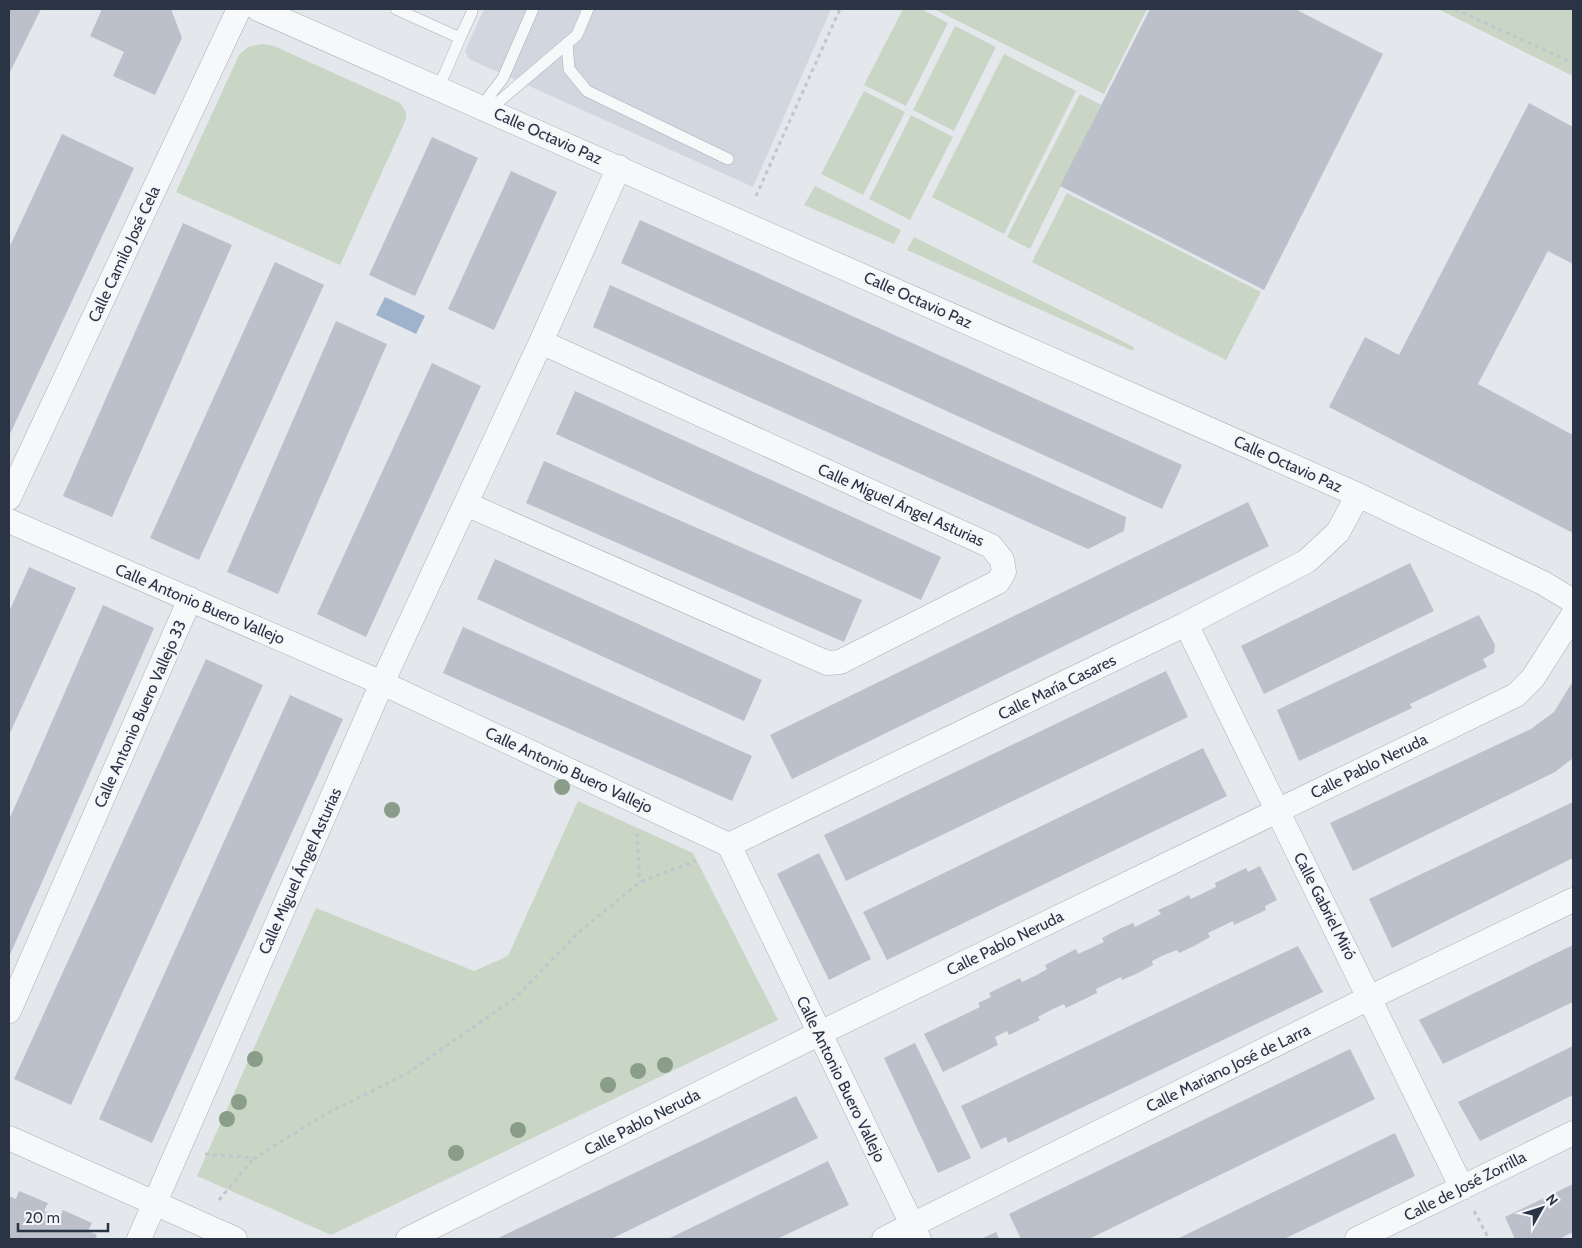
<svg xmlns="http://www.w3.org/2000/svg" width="1582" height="1248" font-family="Cabin,sans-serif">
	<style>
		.built { fill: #d2d6de }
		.green { fill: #c9d6c5 }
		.water { fill: #9fb4cc }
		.building { fill: #bbc0ca }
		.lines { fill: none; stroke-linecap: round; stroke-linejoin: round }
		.lane-casing { stroke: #a9aeb7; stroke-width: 12 }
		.street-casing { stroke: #a9aeb7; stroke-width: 25 }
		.path { stroke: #c2c5cb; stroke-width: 3; stroke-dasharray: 4 4; stroke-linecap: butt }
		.lane { stroke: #f7f8fa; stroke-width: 11 }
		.street { stroke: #f7f8fa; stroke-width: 24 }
		.tree { fill: #899d89 }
		.labels { text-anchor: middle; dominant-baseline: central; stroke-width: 4; stroke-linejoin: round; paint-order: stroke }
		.street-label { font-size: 16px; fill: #2b3445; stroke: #f4f6f9 }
	</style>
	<rect width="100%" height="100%" fill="#e4e7ec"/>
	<!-- built -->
	<path class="built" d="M484 9H831L753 187 469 59 465 51Z"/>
	<!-- green -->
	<path class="green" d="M903 9H921L948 23 906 106 864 85Z
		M934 9H1147L1104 94Z
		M1438 9H1573V76Z
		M955 26 996 47 954 131 913 110Z
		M262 44 274 46 400 103 406 112V119L340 265 176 192 239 55 248 47Z
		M1004 54 1076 91 1004 234 932 197Z
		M864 91 905 112 863 195 821 174Z
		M1080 94 1101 105 1030 249 1007 237Z
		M911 115 953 137 910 220 869 199Z
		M815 186 901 230 894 244 804 205Z
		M1067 193 1261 292 1226 360 1032 262Z
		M914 237 1134 347 1133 351 907 250Z
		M578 801 693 853 778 1020 331 1235 197 1176 316 908 474 971 508 956Z"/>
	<!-- water -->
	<path class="water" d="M385 297 425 316 416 334 376 315Z"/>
	<!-- building -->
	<path class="building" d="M9 9H41L9 74Z
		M102 9H171L182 38 155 95 113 76 124 52 90 36Z
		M1150 9H1295L1383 54 1264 290 1060 186Z
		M1529 103 1573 127V264L1548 251 1478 384 1573 435V533L1329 407 1365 337 1399 355Z
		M62 134 134 168 9 436V248Z
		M432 137 478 158 415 296 369 275Z
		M511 171 557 192 494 330 448 309Z
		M640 220 1182 465 1162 509 621 263Z
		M183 223 232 245 112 517 63 496Z
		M275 262 324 285 199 560 150 538Z
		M610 285 1126 517 1124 531 1088 549 593 327Z
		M336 321 387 344 278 594 227 572Z
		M432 363 481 386 366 637 317 614Z
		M575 391 941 557 921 600 556 434Z
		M544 461 862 600 844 642 526 503Z
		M1248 502 1269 546 792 779 770 735Z
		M495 559 762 680 744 721 477 599Z
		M1410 563 1434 611 1264 694 1241 646Z
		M29 567 76 588 9 735V612Z
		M103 605 154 628 9 957V820Z
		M1479 615 1495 645 1494 653 1483 659 1487 667 1410 704 1412 708 1299 761 1277 710Z
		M463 627 752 756 732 801 443 673Z
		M206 659 263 685 71 1105 14 1079Z
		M1166 671 1188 717 846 881 824 835Z
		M1573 681V758L1555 772 1353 871 1330 823 1531 729 1554 712Z
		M290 695 343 719 152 1143 99 1119Z
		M1203 748 1227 796 887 960 863 912Z
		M1573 802V858L1392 948 1369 899Z
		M819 853 871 959 829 980 777 874Z
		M1260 866 1277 900 1265 906 1266 910 1234 925 1233 921 1208 933 1210 937 1194 946 1179 953 1177 950 1164 955 1152 961 1153 965 1138 973 1122 980 1121 977 1096 989 1097 993 1066 1008 1064 1004 1051 1010 1038 1017 1040 1020 1009 1035 1007 1031 995 1037 998 1045 943 1072 924 1034 980 1007 978 1003 991 997 989 993 1020 978 1022 982 1035 976 1047 969 1045 965 1076 949 1078 954 1104 942 1102 938 1117 930 1133 923 1135 927 1161 914 1158 910 1174 903 1189 895 1191 899 1216 887 1215 883 1246 868 1248 872Z
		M1573 945V1002L1443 1064 1419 1020Z
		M1298 946 1323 992 1008 1143 1006 1137 981 1149 961 1106Z
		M915 1043 971 1158 938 1173 884 1058Z
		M1573 1046V1095L1480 1141 1458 1102Z
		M1350 1049 1375 1099 1089 1239H1021L1009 1214Z
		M796 1096 818 1138 611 1239H496Z
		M1395 1133 1415 1176 1284 1239H1177Z
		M828 1161 849 1205 777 1239H668Z
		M1573 1184V1232L1559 1239H1515L1505 1217Z
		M19 1191 48 1203 44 1211 60 1218 63 1210 92 1223 88 1231 97 1235 95 1239H9V1196L16 1199Z
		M996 1232 999 1239H981Z"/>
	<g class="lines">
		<!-- lane casing -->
		<g class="lane-casing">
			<path id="lane" d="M396 9 460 38 439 87
				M460 38 472 12
				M567 43 569 69 587 91 728 159
				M481 107 503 78 533 9
				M489 110 577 35 588 9"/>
		</g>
		<!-- street casing -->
		<g class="street-casing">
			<path id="street" d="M258 9 1358 495 1543 583 1573 601
				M9 498 239 9
				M466 504 827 663 840 662 998 582 1004 572 1002 560 991 546 541 342
				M9 521 382 683 729 845 919 1239
				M1186 624 1462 1188
				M729 845 1186 624 1307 561 1338 532 1358 495
				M9 1011 190 599
				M9 1138 235 1239
				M139 1239 382 683 541 342 619 167
				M408 1239 818 1034 1516 695 1533 678 1573 615
				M884 1239 1371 997 1573 900
				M1357 1239 1573 1133"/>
		</g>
		<!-- path -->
		<path class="path" d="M1455 9 1573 63
			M756 196 840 9
			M637 833 640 882
			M205 1154 255 1158 324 1115 406 1074 515 998 579 932 640 882 696 861
			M219 1200 254 1158
			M1474 1211 1489 1239"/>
		<!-- lane -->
		<use href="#lane" class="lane"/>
		<!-- street -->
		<use href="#street" class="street"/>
	</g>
	<!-- trees -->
	<g class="tree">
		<circle cx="562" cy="787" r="8"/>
		<circle cx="392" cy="810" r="8"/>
		<circle cx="255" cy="1059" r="8"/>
		<circle cx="665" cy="1065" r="8"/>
		<circle cx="638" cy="1071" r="8"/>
		<circle cx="608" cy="1085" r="8"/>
		<circle cx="239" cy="1102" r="8"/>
		<circle cx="227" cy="1119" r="8"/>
		<circle cx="518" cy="1130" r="8"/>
		<circle cx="456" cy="1153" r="8"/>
	</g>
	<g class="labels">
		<!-- street labels -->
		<g class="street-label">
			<text transform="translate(548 136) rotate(24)">Calle Octavio Paz</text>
			<text transform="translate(124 254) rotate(-65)">Calle Camilo José Cela</text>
			<text transform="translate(918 300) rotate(24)">Calle Octavio Paz</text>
			<text transform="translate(1288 464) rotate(24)">Calle Octavio Paz</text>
			<text transform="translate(901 505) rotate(24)">Calle Miguel Ángel Asturias</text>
			<text transform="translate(200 604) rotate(23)">Calle Antonio Buero Vallejo</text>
			<text transform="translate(1057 687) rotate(-26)">Calle María Casares</text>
			<text transform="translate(140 714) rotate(-66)">Calle Antonio Buero Vallejo 33</text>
			<text transform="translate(1369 766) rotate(-26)">Calle Pablo Neruda</text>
			<text transform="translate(569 770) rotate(25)">Calle Antonio Buero Vallejo</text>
			<text transform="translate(300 871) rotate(-66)">Calle Miguel Ángel Asturias</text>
			<text transform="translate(1325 906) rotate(63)">Calle Gabriel Miró</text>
			<text transform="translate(1005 943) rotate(-26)">Calle Pablo Neruda</text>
			<text transform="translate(1228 1068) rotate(-26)">Calle Mariano José de Larra</text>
			<text transform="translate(841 1079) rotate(64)">Calle Antonio Buero Vallejo</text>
			<text transform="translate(642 1122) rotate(-27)">Calle Pablo Neruda</text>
			<text transform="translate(1465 1186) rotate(-27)">Calle de José Zorrilla</text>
		</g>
	</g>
	<!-- border -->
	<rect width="1582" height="1248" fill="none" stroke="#2b3445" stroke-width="20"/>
	<!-- north arrow -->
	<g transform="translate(1542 1208) rotate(51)" stroke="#f4f6f9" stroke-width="4" paint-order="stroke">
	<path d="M0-4L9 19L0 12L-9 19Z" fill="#2b3445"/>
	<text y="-8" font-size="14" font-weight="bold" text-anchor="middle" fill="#2b3445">N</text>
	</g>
	<!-- scale -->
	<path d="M18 1223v8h90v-8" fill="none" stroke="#2b3445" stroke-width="2.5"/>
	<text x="25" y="1223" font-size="15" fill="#2b3445" stroke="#f4f6f9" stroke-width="4" paint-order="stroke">20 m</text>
</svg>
